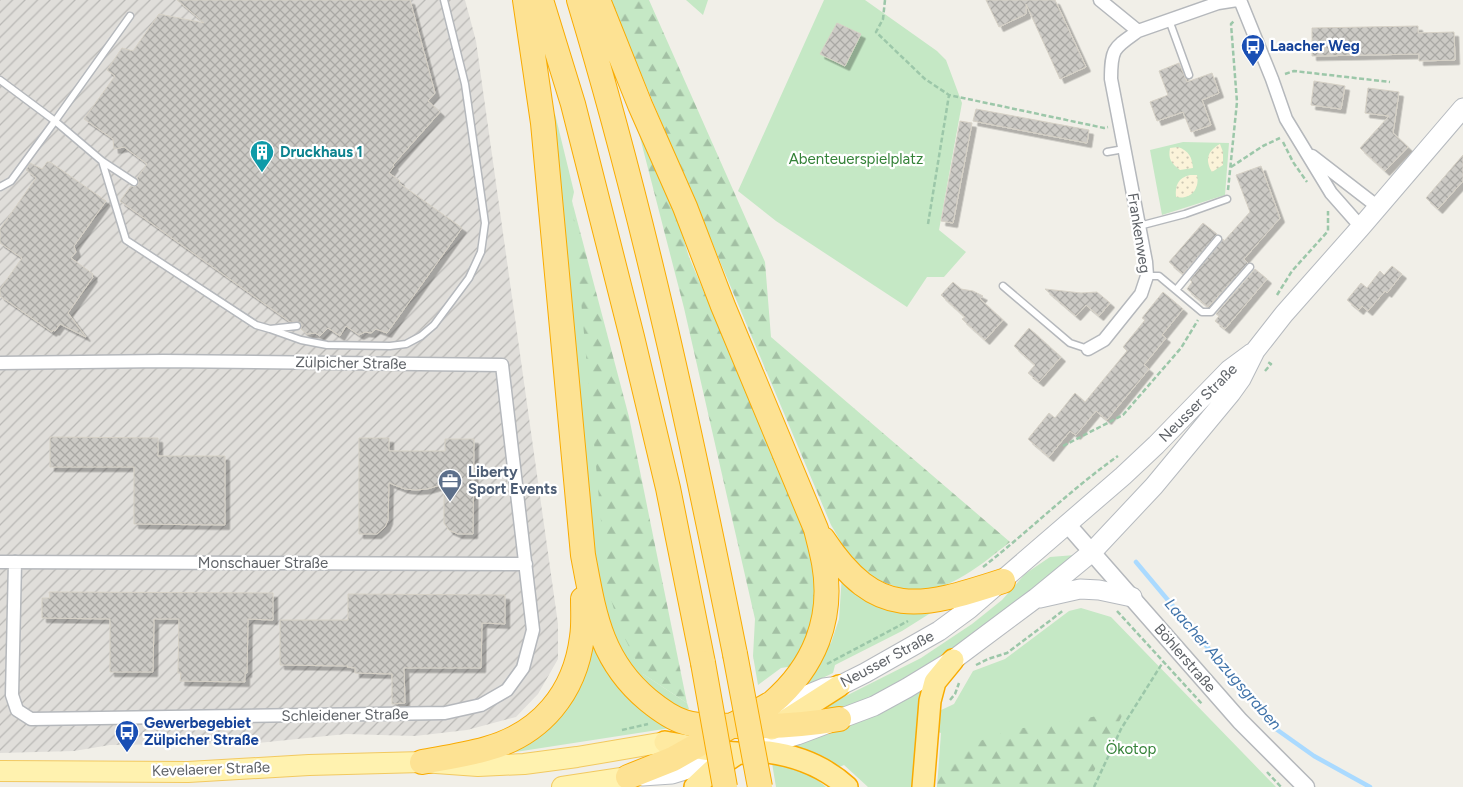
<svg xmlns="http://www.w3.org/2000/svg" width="1463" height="787" font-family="Figtree,sans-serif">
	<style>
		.industrial { fill: url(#industrial-furrows) }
		.green { fill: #c5e8c5 }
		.forest { fill: url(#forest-firs) }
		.sand { fill: url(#sand-dots) }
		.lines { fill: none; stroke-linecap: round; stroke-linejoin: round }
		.stream { stroke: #aadaff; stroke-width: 4.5 }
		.building { fill: url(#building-cross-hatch); stroke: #d6d1c6; filter: url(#shadow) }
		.service-casing { stroke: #b5b8bc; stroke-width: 9 }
		.minor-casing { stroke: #b5b8bc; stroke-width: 15 }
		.tertiary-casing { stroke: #b5b8bc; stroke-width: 19 }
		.secondary-casing { stroke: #b6babf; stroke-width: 21 }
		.primary-casing { stroke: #f2c960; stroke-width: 22 }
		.trunk-casing { stroke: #f9ab00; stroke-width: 24 }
		.motorway-casing { stroke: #f9ab00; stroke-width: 26 }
		.path { stroke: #9cc7a9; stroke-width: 2.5; stroke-dasharray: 5 2.5; stroke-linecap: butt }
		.service { stroke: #fff; stroke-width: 6 }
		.minor { stroke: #fff; stroke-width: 12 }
		.tertiary { stroke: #fff; stroke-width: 16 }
		.secondary { stroke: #fff; stroke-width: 19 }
		.primary { stroke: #fff2af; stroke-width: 20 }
		.trunk { stroke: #feeaa1; stroke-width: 21 }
		.motorway { stroke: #fde293; stroke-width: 24 }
		.motorway-bridge-casing { stroke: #f9ab00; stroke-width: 26; stroke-linecap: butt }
		.motorway-bridge { stroke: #fde293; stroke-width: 24 }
		.labels { text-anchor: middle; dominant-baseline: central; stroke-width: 4.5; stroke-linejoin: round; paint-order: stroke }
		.transit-label { font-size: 15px; font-weight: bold; fill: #164399; stroke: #fff; text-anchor: start }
		.culture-label { font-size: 15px; font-weight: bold; fill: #0d838f; stroke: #fff; text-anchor: start }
		.park-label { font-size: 15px; fill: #348238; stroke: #fff }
		.street-label { font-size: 15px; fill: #5f6368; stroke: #fff }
		.service-label { font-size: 15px; font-weight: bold; fill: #4e5e75; stroke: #fff; text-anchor: start }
		.water-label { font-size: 16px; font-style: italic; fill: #4174aa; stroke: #fff }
	</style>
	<defs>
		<pattern id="industrial-furrows" width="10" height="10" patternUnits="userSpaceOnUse" patternTransform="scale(1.25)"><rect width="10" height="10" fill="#e0deda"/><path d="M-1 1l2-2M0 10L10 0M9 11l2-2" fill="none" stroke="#b9b8b5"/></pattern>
		<pattern id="forest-firs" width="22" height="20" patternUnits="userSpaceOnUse" patternTransform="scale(1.25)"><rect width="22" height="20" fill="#c5e8c5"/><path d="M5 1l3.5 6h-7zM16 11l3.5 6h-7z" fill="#a3c0a4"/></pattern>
		<pattern id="sand-dots" width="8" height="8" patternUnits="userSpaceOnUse" patternTransform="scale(1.25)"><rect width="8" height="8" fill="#fbf3d9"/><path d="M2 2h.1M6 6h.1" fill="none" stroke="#cec8b4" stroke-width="1.8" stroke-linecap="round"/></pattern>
		<pattern id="building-cross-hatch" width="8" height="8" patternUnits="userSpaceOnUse" patternTransform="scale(1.25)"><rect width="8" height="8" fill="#cccac5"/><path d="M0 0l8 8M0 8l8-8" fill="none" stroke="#a9a8a4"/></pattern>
		<filter id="shadow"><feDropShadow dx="4.5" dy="4.5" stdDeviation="0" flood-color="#0004"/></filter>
	</defs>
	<rect width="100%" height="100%" fill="#f1efe8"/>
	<!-- industrial -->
	<path class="industrial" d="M0 0H465L476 41 558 624V659L538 694 516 717 467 730 415 736 346 734 258 743 110 745 74 751 0 753Z"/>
	<!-- green -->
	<path class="green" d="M686 0H708L703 15Z
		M824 0H865L937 51 946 60 962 103 939 230 966 252 944 277H927L907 307 776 221 738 191Z
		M555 114 574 192 572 201 643 674 687 703 689 709 678 713 622 662 597 591 552 121Z
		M1183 142 1229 143 1225 195 1162 215 1150 150Z
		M1075 555 970 640 904 681 861 703 824 714 820 712 826 706 921 658 972 624 1002 600 1025 574 1050 557Z
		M842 575 937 609 902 631 835 665 833 673 810 684 806 681 824 650 831 643 839 619Z
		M1081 608 1111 617 1276 787H937L941 733 935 731 937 712 954 704 973 671 1005 659 1069 611Z
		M588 644H593C610 676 620 692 647 715H655L677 727 509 753Z
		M922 688 914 787H868L844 765 837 768 789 746Z
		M772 763 811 775 826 787H776Z"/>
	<!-- forest -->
	<path class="forest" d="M610 0H649L765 262 771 337 1010 542C993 555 977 569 958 579 948 585 938 586 929 593 900 589 875 584 854 561 845 552 838 536 831 525Z
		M627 87 671 197 689 257 805 529 814 564 816 603 808 639 794 666 781 668 758 685 753 656 755 619 684 308Z
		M572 201 629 417 687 703 643 674 621 631 607 587Z
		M1125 710 1086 787H937L939 769 971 744 1014 729 1059 724Z"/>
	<!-- sand -->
	<path class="sand" d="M1220 144 1223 152V165L1212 172C1205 160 1207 151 1220 144Z
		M1178 147C1189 151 1192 157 1193 168L1180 170C1171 163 1168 159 1170 148Z
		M1190 175H1197C1200 189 1191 200 1176 197 1175 185 1178 178 1190 175Z"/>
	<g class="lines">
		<!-- stream -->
		<path class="stream" d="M1136 562 1276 729 1314 756 1370 787"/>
	</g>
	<!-- building -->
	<path class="building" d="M177 0H410L435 93 428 101 440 112 393 165 394 166 389 173 400 181 399 183 462 228 387 333 376 329 371 333 365 332 359 335 346 326 340 336 328 328 320 336 315 333 307 334 301 329 302 325 299 322H290L120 201 131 186 134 187 138 185 139 182 137 178 147 164 124 147 114 149 113 139 84 119 115 76 107 70 122 48 133 51 159 14 204 23Z
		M986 0H1055L1086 67 1060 79 1026 4V14L999 27Z
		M837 23 861 34 845 66 820 54Z
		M1418 26V33L1454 32 1455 60 1419 61V54L1312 56V28Z
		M1179 63 1187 82 1212 73 1219 93 1202 100 1211 125 1191 132 1183 112 1157 121 1150 102 1168 95 1159 71Z
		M1314 81 1345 86 1341 109 1311 105Z
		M1368 88 1399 92 1393 133 1408 147 1385 171 1360 148 1389 116 1365 113Z
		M976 109 1089 130 1087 143 973 121Z
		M960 121 972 123 953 223 941 221Z
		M1463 155V181L1438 209 1426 198Z
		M47 162H50L106 201 74 246 76 252 71 258 93 274 92 276 93 277 68 313 86 337 60 324 55 331 53 330 52 332 0 296V289L22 258 0 243V229L36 178 26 170 30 163 42 169Z
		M1261 166 1280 218 1244 259 1248 263 1208 307 1187 289 1192 282 1190 280 1223 239 1224 241 1250 212 1236 175Z
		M1203 223 1217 234 1183 274 1169 262Z
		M1392 266 1402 274 1387 293 1385 291 1368 311 1362 306 1359 310 1347 300 1361 283 1367 288 1380 271 1384 275Z
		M1255 269 1267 279 1225 329 1215 321 1219 316 1216 314Z
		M953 282 961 289 973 291 983 296 980 299 1003 320 985 340 962 319 965 317 941 295Z
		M1045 289 1081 293 1097 292 1110 303 1099 316 1086 305 1076 316Z
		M1163 292 1183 309 1162 335 1166 338 1144 365 1149 369 1107 420 1096 411 1076 435 1070 431 1049 457 1028 439 1049 413 1055 418 1075 393 1085 402 1127 351 1123 347 1145 320 1142 318Z
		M1029 328 1061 357 1039 382 1028 373 1035 365 1014 346Z
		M50 437 158 438V456H225V525L134 524V467H50Z
		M359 438H389V451H445V439H474L473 534H458L449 530 444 523V484L427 489 416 490 405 489 389 483 388 520 385 527 377 534H359Z
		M49 592 273 593V620L248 619 247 673H245V682L180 681 181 673H178L179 619H154L153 672H110V619L42 618V598H50Z
		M348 594 505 595V624L482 623 481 668H404L405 703 392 704V674L355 673V668L347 667 348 666 280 665V620H348Z"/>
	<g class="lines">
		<!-- service casing -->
		<g class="service-casing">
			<path id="service" d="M1169 20 1189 75
				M0 80 55 121 130 16
				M1107 152 1124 149
				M102 161 126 240 256 325 270 329 297 326
				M0 187 11 181 55 121 102 161 134 182
				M1139 226 1185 214 1227 199
				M1147 276H1159L1202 312H1211L1250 267
				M1003 286 1070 343 1088 349
				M1176 290 1218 239
				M270 329 301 340 327 345 390 346 406 344 421 336 434 325 469 278 481 252 485 223 465 84 444 0"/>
		</g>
		<!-- minor casing -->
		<g class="minor-casing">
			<path id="minor" d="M1100 0 1138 31 1218 3 1237 0
				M1240 0 1272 79 1286 119 1331 193 1361 227
				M1312 156 1378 207
				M1088 349 1104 340 1141 294 1147 276 1146 262 1111 79C1111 48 1114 48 1138 31
				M0 363 163 361 502 365 533 630 523 668 507 690 481 705 445 713 31 719 17 710 12 695 15 562
				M0 562 526 564"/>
		</g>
		<!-- tertiary casing -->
		<g class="tertiary-casing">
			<path id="tertiary" d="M1068 525 1240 721 1306 787"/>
		</g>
		<!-- secondary casing -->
		<g class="secondary-casing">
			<path id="secondary" d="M1040 598 1080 589 1099 590 1132 597
				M768 711 824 688 839 686 865 673 939 631 969 609 1123 476 1156 445 1229 370 1252 353
				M642 776 672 774 797 735 874 706 907 688 953 660 1036 598 1092 552 1154 486 1231 393 1241 379 1255 351 1284 314 1361 227 1463 108"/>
		</g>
		<!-- primary casing -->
		<g class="primary-casing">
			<path id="primary" d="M0 771 188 772 309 765 422 762 478 766 524 764 577 757 665 742
				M562 787 628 777"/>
		</g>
		<!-- trunk casing -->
		<g class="trunk-casing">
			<path id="trunk" d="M772 729 839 686
				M665 742C689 746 713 752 737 753 747 754 757 751 768 752 797 756 825 767 847 787
				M695 787 713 770 735 755
				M923 787 930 701 935 682 953 660"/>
		</g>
		<!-- motorway casing -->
		<g class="motorway-casing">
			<path id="motorway" d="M525 0 543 123 583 555C594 613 600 660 648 700 659 709 671 718 684 722 700 728 720 725 737 726 772 727 805 725 839 719
				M541 0 573 104 632 337 668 488 703 663
				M579 0C644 215 691 434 735 654
				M598 0 640 105 685 207 723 306 816 529C819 541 822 552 824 563 834 619 814 667 772 703L673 759 628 777
				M823 539C877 621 920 608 1003 581
				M422 762C444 758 465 755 486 749 541 734 575 693 582 637 584 625 583 612 583 599"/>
		</g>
		<!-- path -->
		<path class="path" d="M885 0 883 19 876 32 925 79 949 95 1104 128 1108 127
			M1285 74 1294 71 1390 82
			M1283 142 1293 162 1307 182
			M1231 167 1263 146 1280 138
			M1228 190 1237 102 1231 24 1235 20
			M928 224 949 95
			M1277 295 1292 271 1328 231V211
			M1265 371 1271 364 1268 362
			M1063 446 1123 415 1181 348 1198 320
			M983 567C1029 531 1070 490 1118 456
			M1117 611 1203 705
			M827 664 908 621
			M976 665 988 659 1007 653 1064 610
			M950 700 955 694 959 683
			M622 730 648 724
			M1267 772 1281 787
			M1094 787 1121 729 1163 662"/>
		<!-- service -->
		<use href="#service" class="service"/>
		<!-- minor -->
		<use href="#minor" class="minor"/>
		<!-- tertiary -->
		<use href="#tertiary" class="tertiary"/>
		<!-- secondary -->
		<use href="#secondary" class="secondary"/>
		<!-- primary -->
		<use href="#primary" class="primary"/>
		<!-- trunk -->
		<use href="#trunk" class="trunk"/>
		<!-- motorway -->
		<use href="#motorway" class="motorway"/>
		<!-- motorway-bridge casing -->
		<g class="motorway-bridge-casing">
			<path id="motorway-bridge" d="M735 654 760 787
				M703 663 725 787"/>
		</g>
		<!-- motorway-bridge -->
		<use href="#motorway-bridge" class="motorway-bridge"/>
	</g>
	<!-- icons -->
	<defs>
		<g id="bus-pin" transform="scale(1.25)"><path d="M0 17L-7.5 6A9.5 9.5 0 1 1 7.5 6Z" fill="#1a4fb4" stroke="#fff"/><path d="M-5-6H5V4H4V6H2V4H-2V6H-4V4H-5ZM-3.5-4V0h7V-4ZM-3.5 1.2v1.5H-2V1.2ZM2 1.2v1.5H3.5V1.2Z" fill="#fff"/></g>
		<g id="building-pin" transform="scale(1.25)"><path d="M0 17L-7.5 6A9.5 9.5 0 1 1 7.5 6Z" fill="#0f9aa8" stroke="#fff"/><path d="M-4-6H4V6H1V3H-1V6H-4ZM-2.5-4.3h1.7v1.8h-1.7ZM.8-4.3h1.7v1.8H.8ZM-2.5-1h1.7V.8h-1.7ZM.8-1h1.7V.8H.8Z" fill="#fff"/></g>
		<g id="office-pin" transform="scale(1.25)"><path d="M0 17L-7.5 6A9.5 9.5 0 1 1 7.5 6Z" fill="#5c6f8a" stroke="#fff"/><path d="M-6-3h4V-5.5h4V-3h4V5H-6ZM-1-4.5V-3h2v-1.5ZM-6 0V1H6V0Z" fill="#fff"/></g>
	</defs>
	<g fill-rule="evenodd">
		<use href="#bus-pin" x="1253" y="46"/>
		<use href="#building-pin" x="262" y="152"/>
		<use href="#office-pin" x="450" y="481"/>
		<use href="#bus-pin" x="127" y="732"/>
	</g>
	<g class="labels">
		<!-- transit labels -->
		<g class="transit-label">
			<text x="1270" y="46">Laacher Weg</text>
			<text x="144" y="723">Gewerbegebiet<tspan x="144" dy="17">Zülpicher Straße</tspan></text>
		</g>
		<!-- culture labels -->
		<g class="culture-label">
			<text x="280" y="152">Druckhaus 1</text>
		</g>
		<!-- park labels -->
		<g class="park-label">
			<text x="856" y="159">Abenteuerspielplatz</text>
			<text x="1131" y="749">Ökotop</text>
		</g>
		<!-- street labels -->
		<g class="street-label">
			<text transform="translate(1139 233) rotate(81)">Frankenweg</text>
			<text transform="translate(351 363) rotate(1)">Zülpicher Straße</text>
			<text transform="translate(1198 403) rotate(-45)">Neusser Straße</text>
			<text x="263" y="563">Monschauer Straße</text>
			<text transform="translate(1185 658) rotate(49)">Böhlerstraße</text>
			<text transform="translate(887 659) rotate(-28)">Neusser Straße</text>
			<text transform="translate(345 715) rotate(-1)">Schleidener Straße</text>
			<text transform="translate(211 769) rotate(-2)">Kevelaerer Straße</text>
		</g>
		<!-- service labels -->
		<g class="service-label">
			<text x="468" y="472">Liberty<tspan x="468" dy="17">Sport Events</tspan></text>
		</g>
		<!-- water labels -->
		<g class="water-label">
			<text transform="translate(1223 664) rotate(49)">Laacher Abzugsgraben</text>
		</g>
	</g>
</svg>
